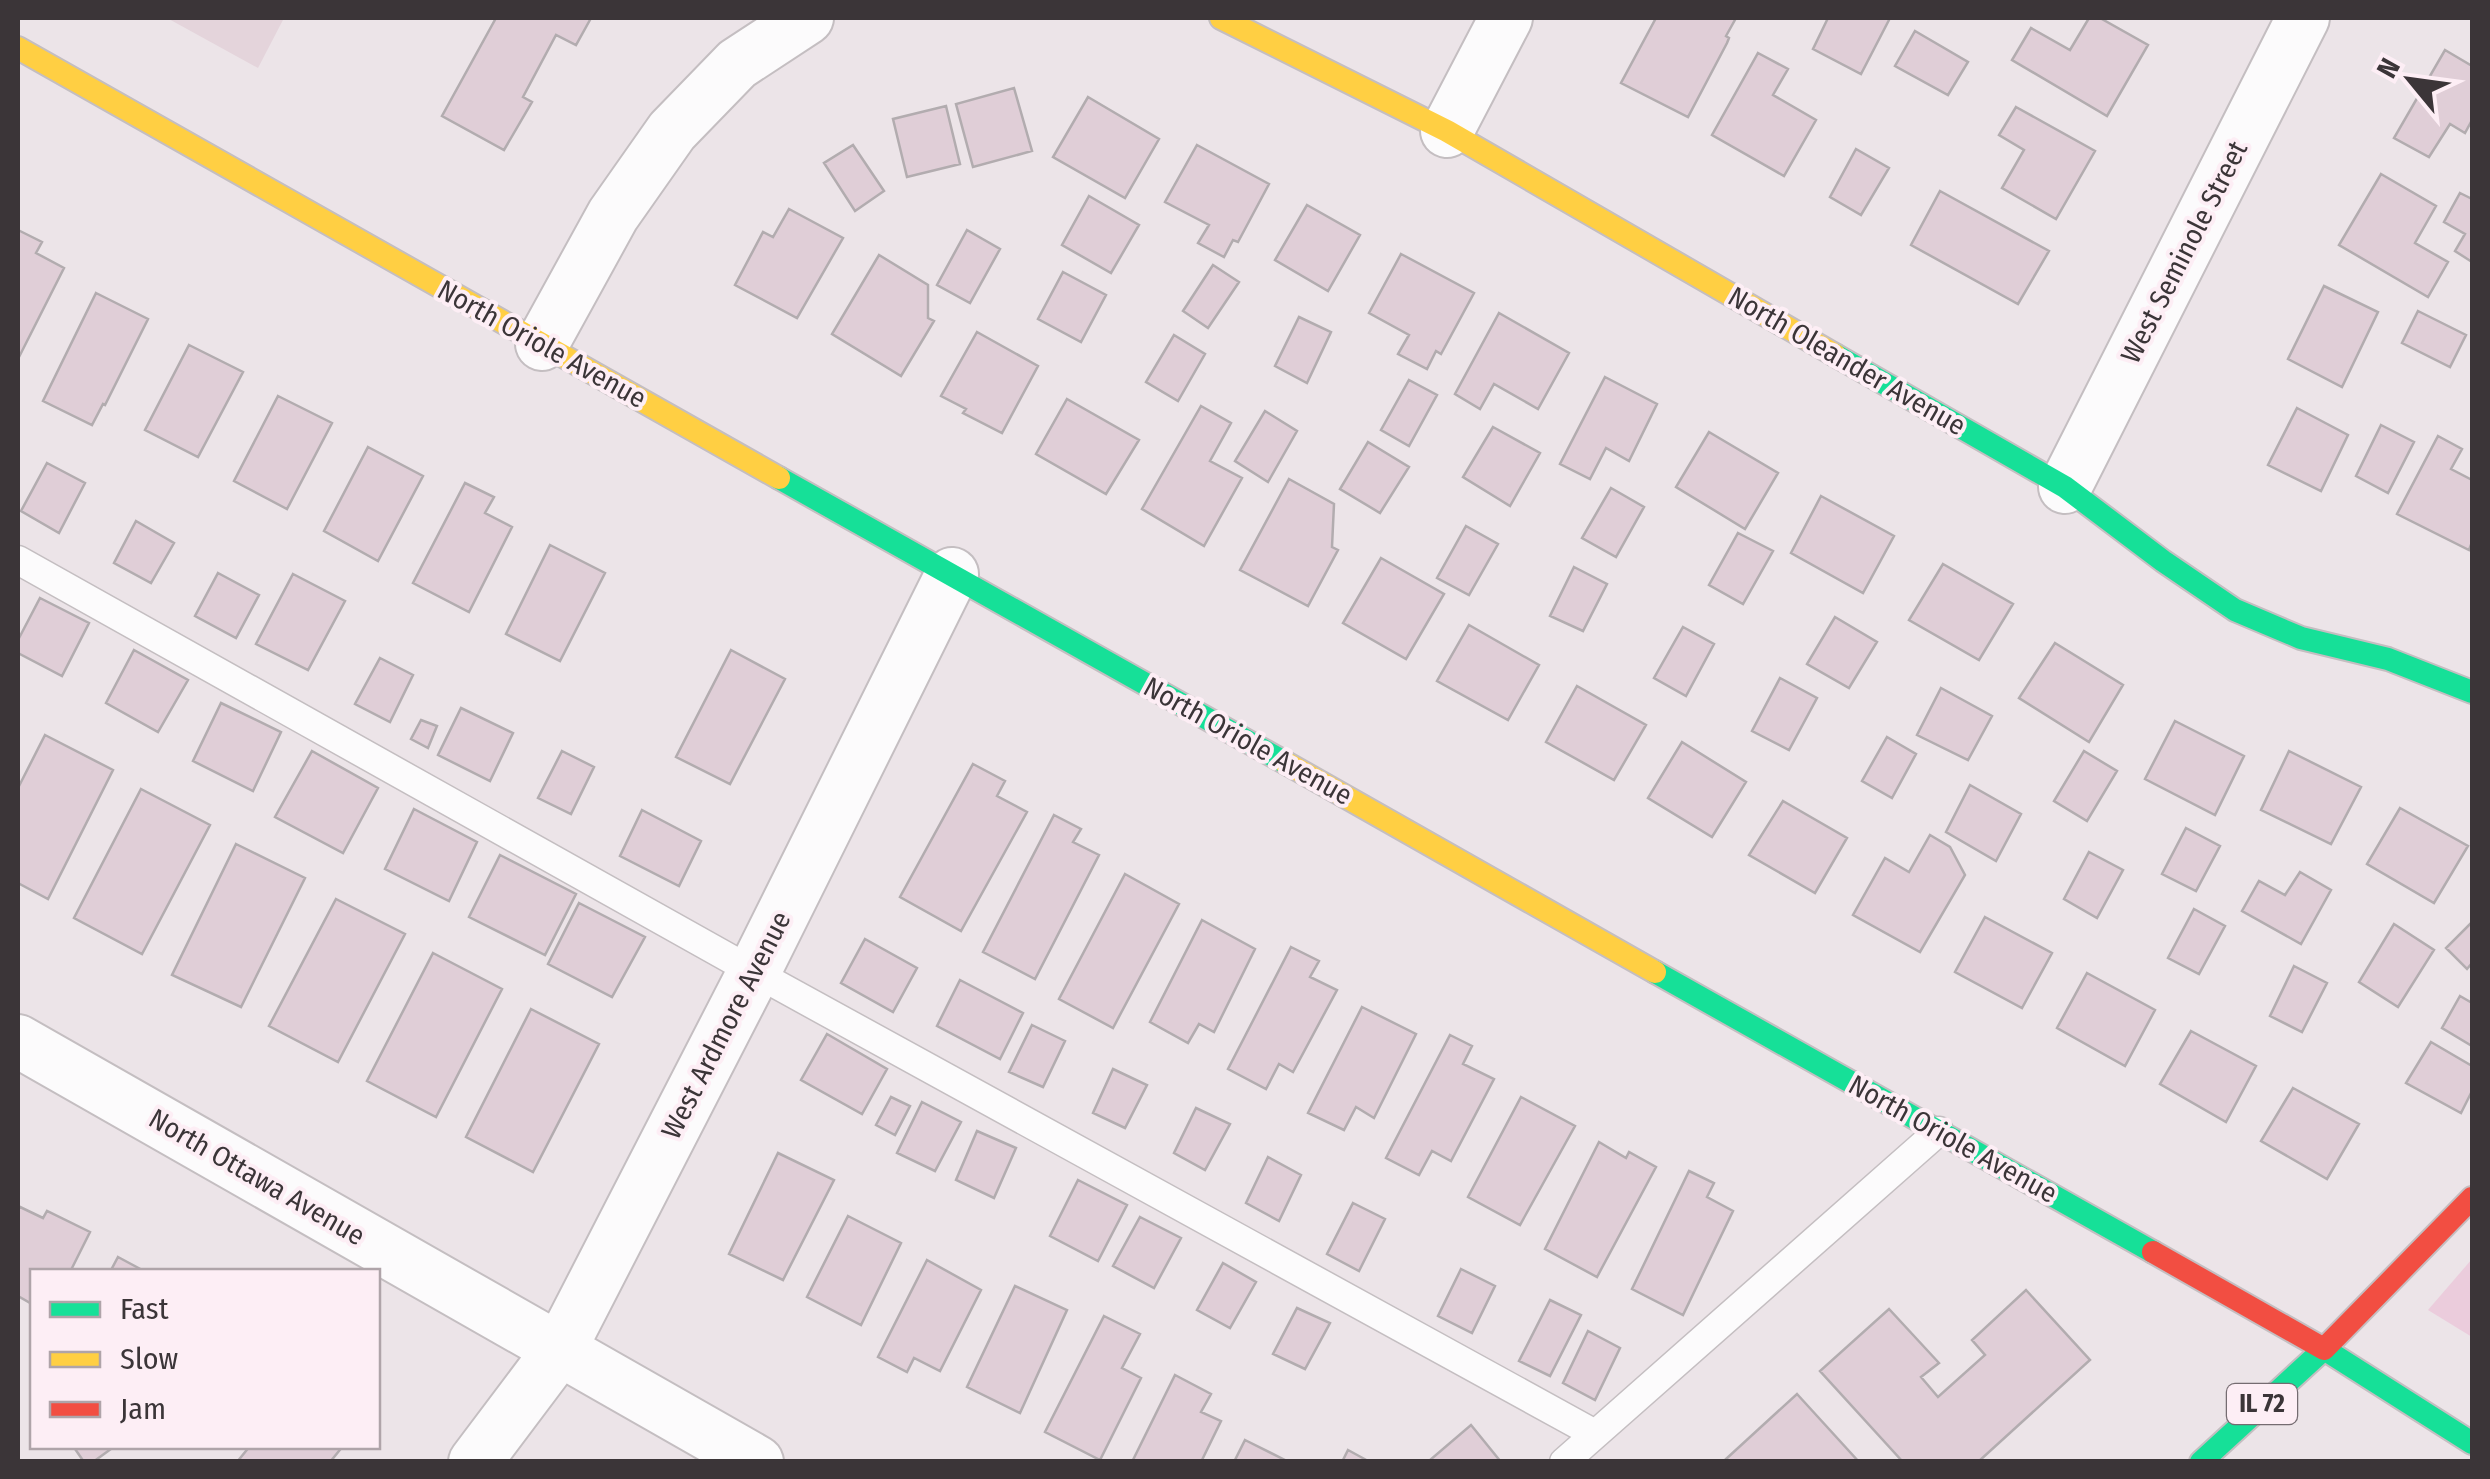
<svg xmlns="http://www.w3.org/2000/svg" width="2490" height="1479" font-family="'Fira Sans Condensed',sans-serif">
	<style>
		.built { fill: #e4d4db }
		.green { fill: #ebccdc }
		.building { fill: #e0ced7; stroke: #b2acaf; stroke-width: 2.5 }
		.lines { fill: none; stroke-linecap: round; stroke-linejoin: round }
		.lane-casing { stroke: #c4bec1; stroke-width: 31 }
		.street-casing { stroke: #c4bec1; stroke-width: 56 }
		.fast-casing { stroke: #c4bec1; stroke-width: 26 }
		.slow-casing { stroke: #c4bec1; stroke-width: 26 }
		.jam-casing { stroke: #c4bec1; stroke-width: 26 }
		.lane { stroke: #fcfbfc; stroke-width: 28 }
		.street { stroke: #fcfbfc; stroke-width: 52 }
		.fast { stroke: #16e098; stroke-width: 22 }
		.slow { stroke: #ffcf43; stroke-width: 22 }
		.jam { stroke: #f24e42; stroke-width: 22 }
		.labels { text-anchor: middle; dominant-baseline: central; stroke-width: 8; stroke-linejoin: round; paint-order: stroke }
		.shield { fill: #fdeef5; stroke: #756c71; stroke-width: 2.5 }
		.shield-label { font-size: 25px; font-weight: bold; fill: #3b3538 }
		.street-label { font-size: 28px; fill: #3b3538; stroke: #fdeef5 }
	</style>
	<rect width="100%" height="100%" fill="#ece4e8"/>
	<!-- built -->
	<path class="built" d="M167 18H284L258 68Z"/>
	<!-- green -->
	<path class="green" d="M2472 1259V1337L2428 1310Z"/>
	<!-- building -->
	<path class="building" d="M496 18H591L576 45 556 35 523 97 532 102 504 150 442 116Z
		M1656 18H1736L1726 36 1729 38 1727 43 1688 117 1621 83Z
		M1828 18H1890L1861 74 1813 49Z
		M2089 18H2100L2148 45 2107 116 2012 60 2031 28 2070 50Z
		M1915 31 1968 62 1948 95 1895 66Z
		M2445 50 2472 66V120L2465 133 2450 124 2429 157 2394 138Z
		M1758 53 1788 69 1773 95 1816 120 1784 176 1712 135Z
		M1014 88 1032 151 973 167 956 104Z
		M1088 97 1159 139 1125 198 1053 157Z
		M946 106 960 164 907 177 893 119Z
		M2016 107 2095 151 2056 219 2002 188 2024 150 1999 135Z
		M853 145 884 191 855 211 824 163Z
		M1197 145 1269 184 1238 242 1233 240 1224 257 1198 243 1209 225 1165 202Z
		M1856 149 1889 168 1861 215 1830 197Z
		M2381 174 2436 206 2415 243 2448 262 2428 297 2339 245Z
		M1940 191 2049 251 2018 304 1911 245Z
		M2460 193 2472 199V262L2455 251 2465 234 2444 222Z
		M1089 196 1139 225 1111 273 1062 245Z
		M1307 205 1360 235 1328 291 1275 260Z
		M789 209 843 238 797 318 735 285 763 232 773 237Z
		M18 230 42 242 36 253 64 268 18 359Z
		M967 230 1000 249 970 303 937 285Z
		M1401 254 1474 293 1441 354 1436 351 1427 369 1398 354 1409 335 1369 313Z
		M879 255 928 285V318L934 321 901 376 832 334Z
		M1213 265 1239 282 1208 328 1183 311Z
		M1063 272 1106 295 1081 342 1038 319Z
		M2324 286 2378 312 2342 387 2288 359Z
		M96 293 148 319 105 405 103 404 92 425 43 401Z
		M2418 311 2466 335 2450 367 2402 343Z
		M1499 313 1569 353 1538 409 1494 384 1480 409 1455 394Z
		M1299 317 1331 332 1307 383 1275 366Z
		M977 332 1038 366 1002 433 963 413 966 409 941 396Z
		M1174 335 1205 354 1178 401 1146 382Z
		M189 345 243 372 198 457 145 430Z
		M1605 377 1657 404 1629 461 1606 448 1590 479 1560 464Z
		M1409 380 1437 395 1409 446 1381 430Z
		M278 396 332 423 287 509 234 481Z
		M1067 399 1139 440 1106 494 1036 454Z
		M1201 406 1231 423 1210 461 1242 478 1204 546 1142 509Z
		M2297 408 2348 435 2321 491 2268 465Z
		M1265 411 1297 431 1268 482 1235 461Z
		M2381 425 2414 442 2388 493 2356 476Z
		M1493 427 1540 453 1510 506 1463 477Z
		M1709 432 1778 473 1745 529 1676 487Z
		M2438 436 2462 449 2451 469 2472 480V542L2469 550 2397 514Z
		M1368 442 1409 467 1380 513 1340 489Z
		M368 447 423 476 378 561 324 531Z
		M47 463 85 483 59 533 21 511Z
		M1289 479 1334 504 1332 547 1338 550 1308 606 1240 570Z
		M465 483 494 497 485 513 512 527 469 612 413 583Z
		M1611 488 1644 507 1616 557 1582 538Z
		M1821 496 1894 536 1863 593 1791 553Z
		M136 521 174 543 151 583 114 563Z
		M1466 526 1498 544 1469 595 1437 578Z
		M1738 533 1773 551 1743 604 1709 585Z
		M550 545 605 573 560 661 506 634Z
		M1381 558 1444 594 1406 659 1343 623Z
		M1943 564 2013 604 1979 660 1909 620Z
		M1574 567 1607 584 1583 631 1550 616Z
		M218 573 259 595 236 638 195 616Z
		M293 574 345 601 308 670 256 644Z
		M40 598 89 623 62 676 18 653V640Z
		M1835 617 1877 642 1849 688 1807 664Z
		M1469 625 1539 665 1508 720 1437 681Z
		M1683 627 1714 644 1686 696 1654 678Z
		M2055 643 2123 685 2089 742 2019 698Z
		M134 650 188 680 158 732 106 703Z
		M731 650 785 679 730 784 676 757Z
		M380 658 413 675 390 722 355 704Z
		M1780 678 1817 698 1789 750 1752 731Z
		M1577 686 1646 725 1614 780 1546 742Z
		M1941 688 1992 716 1968 760 1917 735Z
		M221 703 281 732 253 791 193 761Z
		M461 708 513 733 490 781 438 755Z
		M421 720 437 726 428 748 411 739Z
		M2175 721 2244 756 2215 815 2145 779Z
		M45 735 113 770 48 899 18 883V788Z
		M1887 737 1916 754 1892 798 1862 781Z
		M1682 742 1746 782 1712 837 1648 798Z
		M312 751 378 788 343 853 275 817Z
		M562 751 594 767 571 814 538 798Z
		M2084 751 2117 771 2087 821 2054 801Z
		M2289 751 2361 787 2331 844 2261 810Z
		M973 764 1005 781 997 796 1027 812 961 931 900 897Z
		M1970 785 2021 814 1996 861 1946 832Z
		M141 789 210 825 142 954 74 918Z
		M1783 801 1847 838 1815 893 1749 855Z
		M2400 808 2468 846 2434 903 2367 864Z
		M414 809 477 842 449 901 385 869Z
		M642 810 701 841 679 886 620 856Z
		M1054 815 1081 829 1073 842 1099 855 1035 979 983 952Z
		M2186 828 2220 846 2196 891 2162 874Z
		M1930 835 1950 847 1965 875 1920 952 1853 915 1885 858 1909 872Z
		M236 844 305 878 241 1007 172 975Z
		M2089 852 2123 870 2097 918 2064 899Z
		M500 855 576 894 545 955 469 917Z
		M2300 872 2331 890 2301 944 2242 911 2259 881 2285 895Z
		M1125 874 1179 904 1113 1028 1059 999Z
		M336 899 405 934 338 1062 269 1026Z
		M579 903 645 937 612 997 548 964Z
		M2194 909 2225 926 2199 974 2168 958Z
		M1985 917 2052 953 2022 1008 1955 972Z
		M1202 920 1255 949 1214 1032 1199 1024 1188 1043 1150 1022Z
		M2472 922V963L2467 969 2446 948Z
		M2394 924 2434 950 2398 1007 2359 982Z
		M865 939 917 968 893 1012 841 983Z
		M1291 947 1319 961 1310 977 1337 990 1293 1072 1279 1064 1266 1089 1228 1069Z
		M433 953 502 989 436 1117 367 1081Z
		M2294 966 2327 983 2302 1032 2270 1016Z
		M2087 973 2155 1010 2125 1066 2057 1028Z
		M960 980 1023 1013 1000 1059 937 1026Z
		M2460 996 2472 1003V1046L2442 1028Z
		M1362 1007 1416 1034 1374 1118 1356 1107 1344 1130 1308 1113Z
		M531 1009 599 1044 533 1172 466 1137Z
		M1032 1025 1065 1041 1043 1087 1009 1072Z
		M2191 1031 2256 1066 2226 1122 2160 1084Z
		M827 1034 887 1069 862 1114 801 1080Z
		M1450 1035 1472 1046 1463 1064 1494 1079 1451 1161 1432 1151 1419 1175 1386 1158Z
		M2431 1042 2472 1066V1091L2461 1113 2406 1083Z
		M1113 1069 1147 1085 1125 1128 1093 1113Z
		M2293 1088 2359 1124 2327 1179 2261 1141Z
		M891 1097 910 1106 895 1135 876 1125Z
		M1521 1097 1575 1126 1520 1225 1468 1197Z
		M922 1102 961 1122 935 1171 897 1153Z
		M1196 1108 1230 1124 1205 1170 1174 1153Z
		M977 1131 1016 1148 994 1198 956 1180Z
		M1599 1142 1626 1158 1629 1152 1656 1167 1597 1277 1545 1249Z
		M778 1153 834 1180 783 1280 729 1254Z
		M1268 1157 1301 1175 1279 1221 1246 1203Z
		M1689 1171 1714 1183 1707 1197 1733 1211 1683 1315 1632 1289Z
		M1078 1180 1127 1205 1098 1261 1050 1236Z
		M1353 1203 1385 1219 1359 1271 1327 1254Z
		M18 1206 43 1218 47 1211 90 1232 70 1272H32V1304L18 1296Z
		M848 1216 901 1243 861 1325 807 1297Z
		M1140 1217 1181 1238 1154 1288 1113 1266Z
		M118 1257 146 1272H110Z
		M927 1260 981 1290 940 1371 914 1358 907 1372 878 1357Z
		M1223 1263 1256 1282 1230 1328 1197 1310Z
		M1461 1269 1495 1286 1472 1333 1438 1316Z
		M1015 1286 1067 1310 1020 1413 967 1387Z
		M2026 1290 2090 1360 1978 1462H1903L1820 1371 1889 1309 1939 1363 1921 1377 1938 1397 1985 1355 1972 1340Z
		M1550 1300 1581 1315 1550 1376 1519 1361Z
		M1297 1308 1330 1323 1305 1369 1273 1354Z
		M1104 1316 1140 1334 1122 1368 1141 1378 1100 1460 1045 1432Z
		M1588 1331 1620 1348 1595 1400 1563 1383Z
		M1175 1375 1211 1394 1201 1412 1221 1421 1201 1462H1132Z
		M1797 1394 1859 1462H1728L1726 1459Z
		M1471 1425 1501 1462H1431L1430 1460Z
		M1245 1440 1289 1462H1234Z
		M73 1446H115L93 1462H84Z
		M250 1446H343L330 1462H237Z
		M1348 1450 1370 1462H1342Z"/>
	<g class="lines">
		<!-- lane casing -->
		<g class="lane-casing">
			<path id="lane" d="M18 560 754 972 1595 1434
				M1564 1462 1939 1131"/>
		</g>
		<!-- street casing -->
		<g class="street-casing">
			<path id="street" d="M1447 131 1506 18
				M542 344 613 215 672 131 737 64 807 18
				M2065 487 2303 18
				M18 1041 757 1462
				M475 1462 560 1349 754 972 952 574"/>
		</g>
		<!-- fast casing -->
		<g class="fast-casing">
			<path id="fast" d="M1835 355 2065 487 2163 561 2235 610 2301 638 2388 659 2472 692
				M779 478 1286 763
				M1655 972 2153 1252
				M2201 1462 2324 1349 2472 1443"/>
		</g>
		<!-- slow casing -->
		<g class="slow-casing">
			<path id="slow" d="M1221 18 1447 131 1835 355
				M18 48 779 478
				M1286 763 1655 972"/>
		</g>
		<!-- jam casing -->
		<g class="jam-casing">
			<path id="jam" d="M2153 1252 2324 1349 2472 1198"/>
		</g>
		<!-- lane -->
		<use href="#lane" class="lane"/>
		<!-- street -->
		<use href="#street" class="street"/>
		<!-- fast -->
		<use href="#fast" class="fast"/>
		<!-- slow -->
		<use href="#slow" class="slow"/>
		<!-- jam -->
		<use href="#jam" class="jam"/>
	</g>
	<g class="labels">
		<!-- shield labels -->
		<rect class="shield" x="2227" y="1384" width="70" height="40" rx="8"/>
		<g class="shield-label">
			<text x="2262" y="1404">IL 72</text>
		</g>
		<!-- street labels -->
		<g class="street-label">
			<text transform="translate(2184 252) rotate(-63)">West Seminole Street</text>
			<text transform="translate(542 344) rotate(29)">North Oriole Avenue</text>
			<text transform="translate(1847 361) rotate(30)">North Oleander Avenue</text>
			<text transform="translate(1248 741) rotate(29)">North Oriole Avenue</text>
			<text transform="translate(726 1025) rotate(-63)">West Ardmore Avenue</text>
			<text transform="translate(1953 1139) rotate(29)">North Oriole Avenue</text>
			<text transform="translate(257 1177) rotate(30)">North Ottawa Avenue</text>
		</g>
	</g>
	<!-- border -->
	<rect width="2490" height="1479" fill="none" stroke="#3b3538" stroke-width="40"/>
	<!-- legend -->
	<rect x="30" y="1269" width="350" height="180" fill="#fdeef5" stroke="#afa4a9" stroke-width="2.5"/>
	<rect x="50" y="1302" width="50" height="15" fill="#16e098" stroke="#afa4a9" stroke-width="2.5"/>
	<text x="120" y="1319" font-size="30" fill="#3b3538">Fast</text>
	<rect x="50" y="1352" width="50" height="15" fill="#ffcf43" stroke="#afa4a9" stroke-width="2.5"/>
	<text x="120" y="1369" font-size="30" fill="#3b3538">Slow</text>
	<rect x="50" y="1402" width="50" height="15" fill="#f24e42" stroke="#afa4a9" stroke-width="2.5"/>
	<text x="120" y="1419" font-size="30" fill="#3b3538">Jam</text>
	<!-- north arrow -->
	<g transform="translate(2410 80) rotate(299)" stroke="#fdeef5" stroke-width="8" paint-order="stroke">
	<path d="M0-8L18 38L0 25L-18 38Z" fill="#3b3538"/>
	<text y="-15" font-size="28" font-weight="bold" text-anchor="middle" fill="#3b3538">N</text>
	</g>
</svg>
